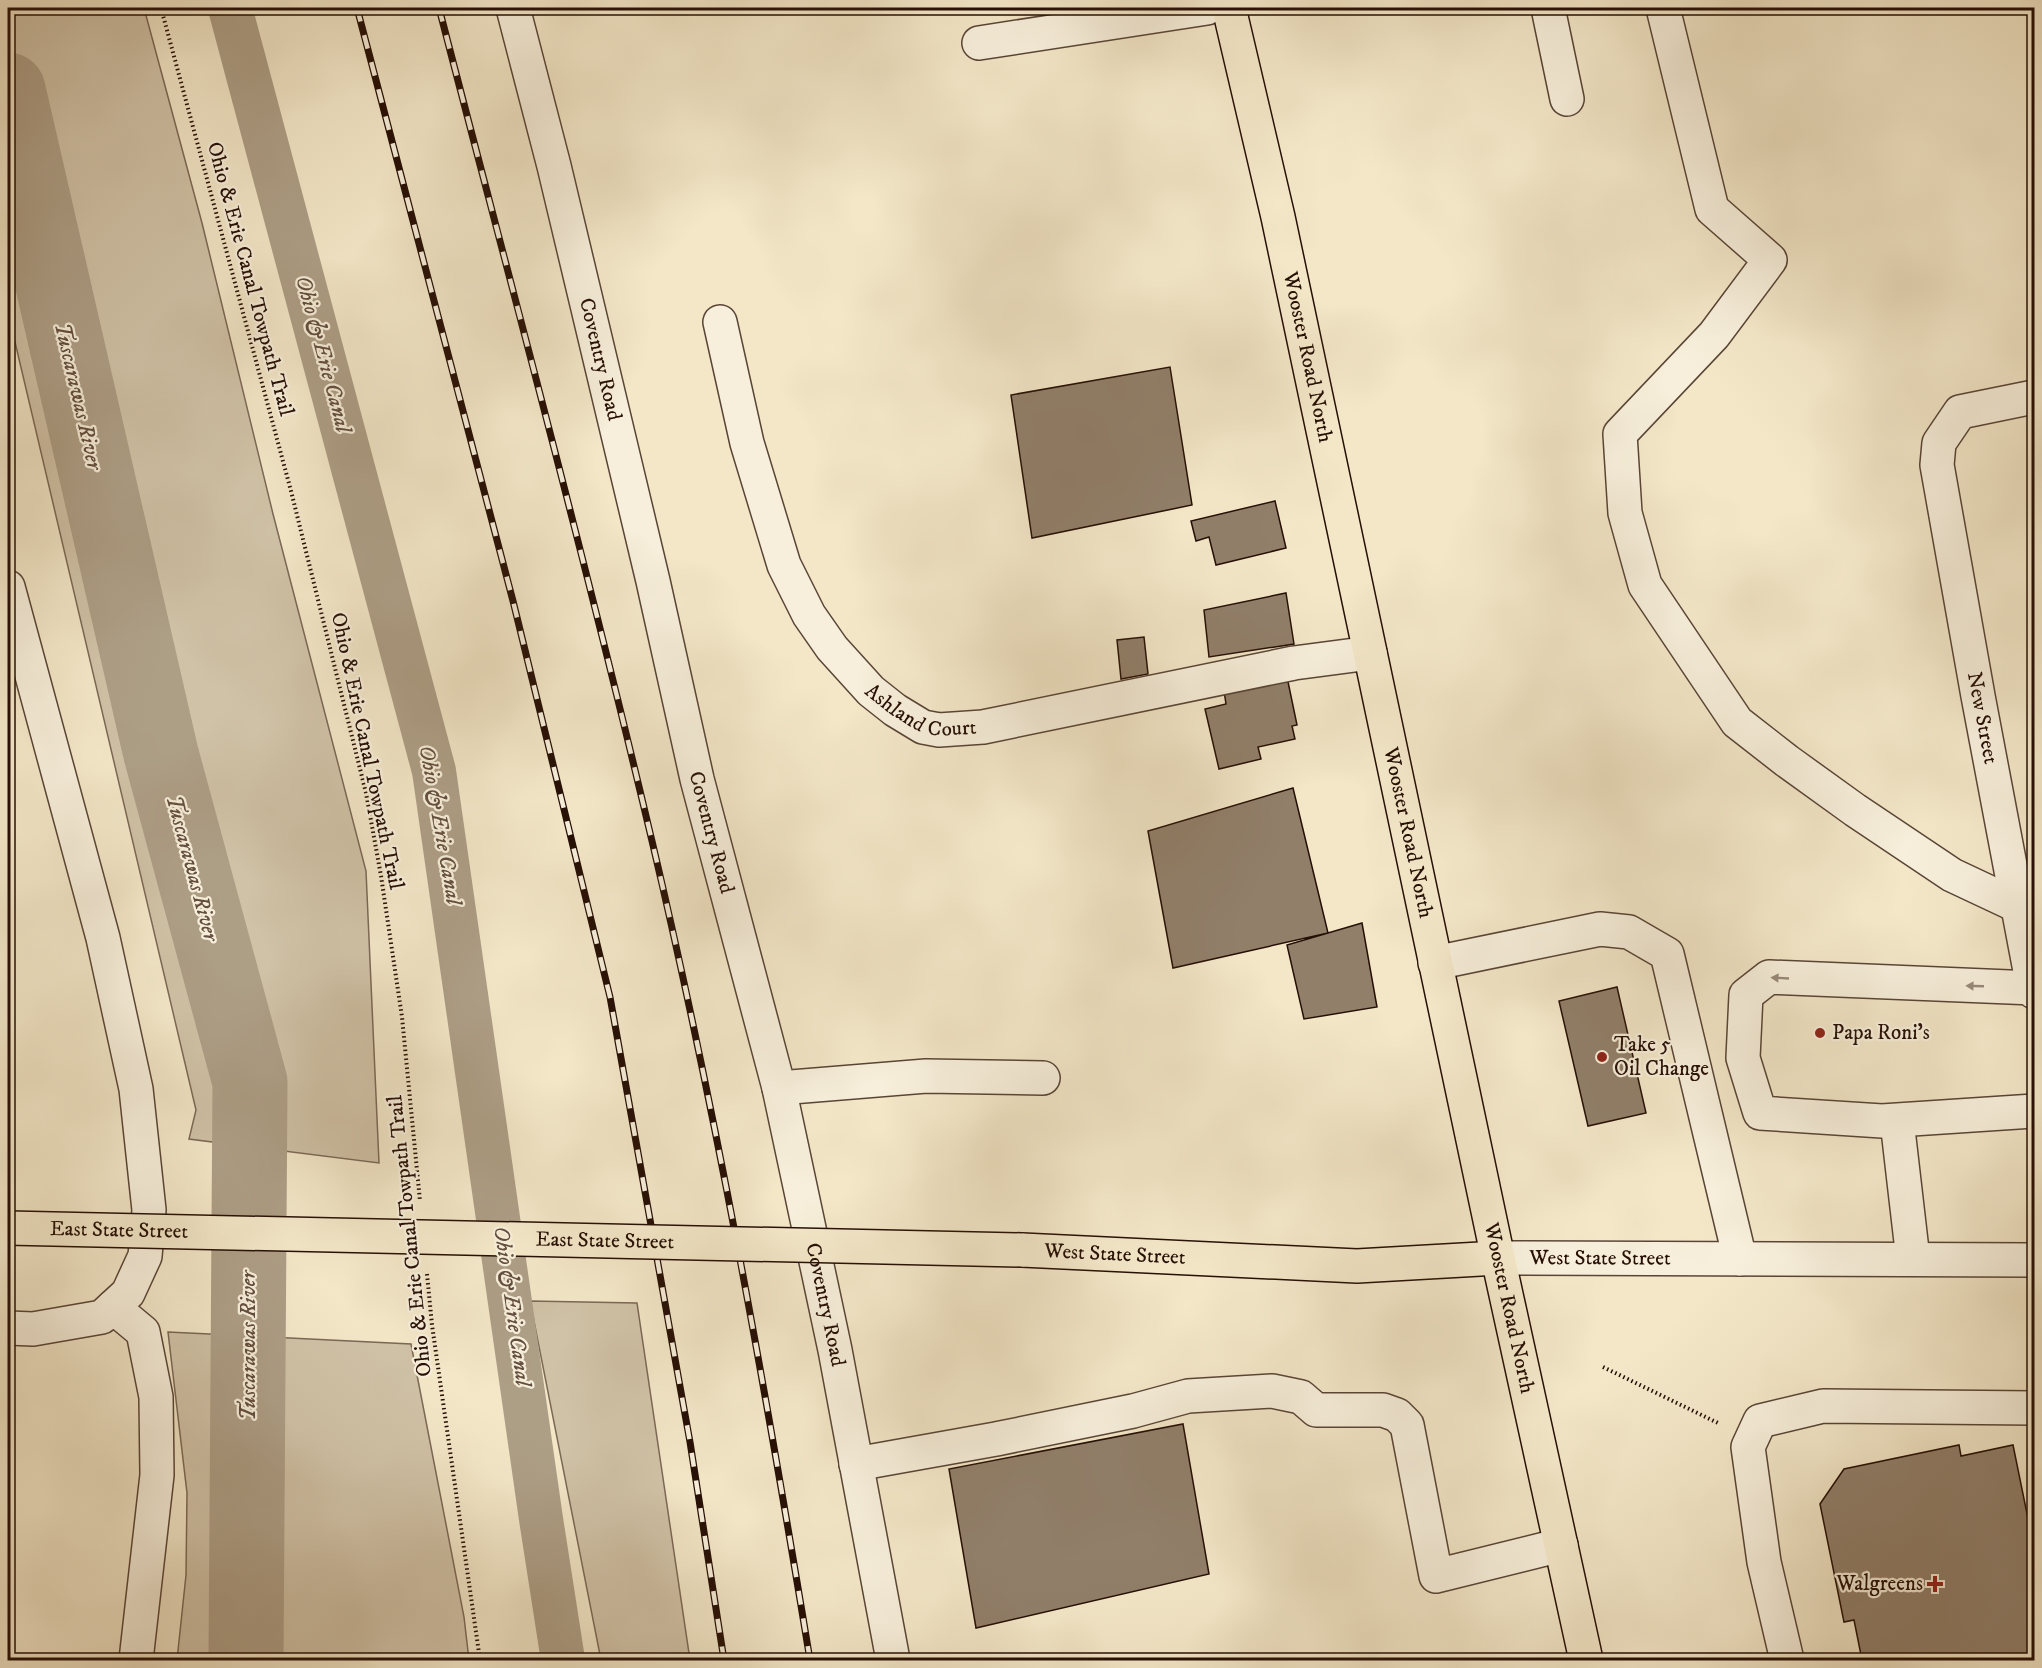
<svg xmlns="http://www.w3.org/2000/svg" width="2042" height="1668" font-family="'IM FELL DW Pica',serif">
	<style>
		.green { fill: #d0c2a7; stroke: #7b6856; stroke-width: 1.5 }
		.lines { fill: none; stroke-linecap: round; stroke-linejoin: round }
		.canal { stroke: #ad9e86; stroke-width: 44 }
		.river { stroke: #ad9e86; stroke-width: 75 }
		.building { fill: #917f6a; stroke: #260f05; stroke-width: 1.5 }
		.minor-casing { stroke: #594536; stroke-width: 36 }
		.major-casing { stroke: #260f05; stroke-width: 36 }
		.path { stroke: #260f05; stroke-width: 4; stroke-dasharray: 1.5 3; stroke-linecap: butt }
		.minor { stroke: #f7efdb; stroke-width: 33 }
		.major { stroke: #f3e7c8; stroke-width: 33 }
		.rail-casing { stroke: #260f05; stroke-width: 7 }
		.rail { stroke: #f7efdb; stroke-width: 4.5; stroke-dasharray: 14; stroke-linecap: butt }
		.major-bridge-casing { stroke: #260f05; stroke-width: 36; stroke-linecap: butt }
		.major-bridge { stroke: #f3e7c8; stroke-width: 33 }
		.oneway { fill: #998a7b }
		.poi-dot { fill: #8f2418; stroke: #f7efdb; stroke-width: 2 }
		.labels { text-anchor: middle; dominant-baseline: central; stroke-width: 4.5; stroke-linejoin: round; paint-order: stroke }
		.street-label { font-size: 21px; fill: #260f05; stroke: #f7efdb }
		.poi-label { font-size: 21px; fill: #260f05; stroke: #f7efdb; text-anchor: start }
		.water-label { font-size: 22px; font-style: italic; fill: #634f3f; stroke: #f7efdb }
	</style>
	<rect width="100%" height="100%" fill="#f3e7c8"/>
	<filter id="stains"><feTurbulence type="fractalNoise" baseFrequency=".00333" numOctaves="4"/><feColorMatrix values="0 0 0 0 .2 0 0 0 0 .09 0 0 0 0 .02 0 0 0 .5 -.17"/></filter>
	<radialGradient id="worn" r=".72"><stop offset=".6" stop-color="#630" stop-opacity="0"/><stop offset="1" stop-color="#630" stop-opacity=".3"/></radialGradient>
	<!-- green -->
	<path class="green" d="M8 8H144L202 223 273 514 366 871 379 1163 189 1139 196 1110 15 342 8 321Z
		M530 1301 637 1303 690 1660H601Z
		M168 1332 411 1344 464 1617 469 1660H177L186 1575 187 1493Z"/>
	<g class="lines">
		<!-- canal -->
		<path class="canal" d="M230 8 434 771 541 1519 563 1660"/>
		<!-- river -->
		<path class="river" d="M8 90 161 754 250 1082 246 1660"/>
	</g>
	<!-- building -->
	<path class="building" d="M1170 367 1192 505 1032 538 1011 395Z
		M1275 501 1286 548 1216 565 1209 537 1196 541 1191 521Z
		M1286 593 1294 644 1209 657 1204 610Z
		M1144 637 1148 674 1121 679 1117 640Z
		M1287 677 1297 725 1292 726 1295 739 1258 747 1261 759 1219 769 1205 709 1226 704 1224 691Z
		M1293 788 1328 933 1173 968 1148 831Z
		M1362 923 1377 1007 1304 1019 1287 945Z
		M1617 987 1646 1113 1588 1126 1559 1001Z
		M1183 1424 1209 1574 976 1628 949 1469Z
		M1959 1445 1961 1456 2013 1445 2034 1548V1660H1862L1854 1620 1844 1622 1820 1504 1844 1469Z"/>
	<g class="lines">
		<!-- minor casing -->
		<g class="minor-casing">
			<g id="minor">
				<path id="s1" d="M513 8 554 166 653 581 697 779 779 1088 835 1350 893 1660"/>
				<path d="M1548 8 1567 99"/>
				<path d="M1663 8 1712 209 1770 260 1714 335 1620 434 1625 513 1645 585 1737 722 1787 761 1855 810 1952 875 2018 906"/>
				<path d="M979 43 1207 8"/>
				<path id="s2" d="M720 322 747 443 784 565 809 615 832 648 871 691 895 710 923 727 939 730 983 727 1294 663 1370 653"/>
				<path id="s3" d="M2034 397 1960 412 1939 443 1937 465 1978 696 2034 992"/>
				<path d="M8 587 103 938 136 1089 149 1210 145 1256 128 1293 102 1317 33 1329 8 1328"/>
				<path d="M1435 963 1600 929 1629 932 1667 954 1740 1259"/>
				<path d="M2034 988 1769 977 1746 995 1743 1058 1760 1113 1882 1121 2034 1111"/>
				<path d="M779 1088 926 1076 1043 1078"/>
				<path d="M1897 1121 1913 1259"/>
				<path id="s4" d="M1498 1258 2034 1260"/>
				<path d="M113 1307 143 1332 156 1397 157 1475 136 1660"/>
				<path d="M856 1464 996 1439 1133 1411 1188 1396 1272 1391 1301 1397 1316 1410H1383L1397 1415 1407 1425 1436 1576 1561 1545"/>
				<path d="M1787 1660 1764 1562 1748 1447 1760 1421 1823 1406 2034 1408"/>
			</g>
		</g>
		<!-- major casing -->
		<g class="major-casing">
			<g id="major">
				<path id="s5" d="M1229 8 1278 217 1498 1258 1586 1660"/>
				<path id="s6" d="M1022 1250 1357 1266 1498 1258"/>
			</g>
		</g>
		<!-- path -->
		<path class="path" d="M161 8 291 491 366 793 381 876 402 1017 420 1201
			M427 1274 432 1325 480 1660
			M1603 1367 1718 1423"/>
		<!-- minor -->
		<use href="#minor" class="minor"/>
		<!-- major -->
		<use href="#major" class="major"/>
		<!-- rail casing -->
		<g class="rail-casing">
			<path id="rail" d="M357 8 513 601 610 997 690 1442 724 1660
				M439 8C511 285 586 562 652 841 716 1112 765 1386 810 1660"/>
		</g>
		<!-- rail -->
		<use href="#rail" class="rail"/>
		<!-- major-bridge casing -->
		<g class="major-bridge-casing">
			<g id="major-bridge">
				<path id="s7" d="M8 1228 1022 1250"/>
			</g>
		</g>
		<!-- major-bridge -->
		<use href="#major-bridge" class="major-bridge"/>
	</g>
	<!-- one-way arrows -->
	<defs><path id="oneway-solid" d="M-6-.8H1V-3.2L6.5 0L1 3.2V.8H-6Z" transform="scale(1.5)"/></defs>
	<g class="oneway">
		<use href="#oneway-solid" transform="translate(1780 978) rotate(-177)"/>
		<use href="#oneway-solid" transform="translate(1975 986) rotate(-178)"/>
	</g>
	<!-- markers -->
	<g class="poi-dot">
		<circle cx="1820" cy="1033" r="6"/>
		<circle cx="1602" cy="1057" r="6"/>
		<path d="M1932 1575h6v6h6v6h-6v6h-6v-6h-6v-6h6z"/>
	</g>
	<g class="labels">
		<!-- street labels -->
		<g class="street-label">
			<text transform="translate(250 279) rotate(75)">Ohio &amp; Erie Canal Towpath Trail</text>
			<text stroke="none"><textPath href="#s5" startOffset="358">Wooster Road North</textPath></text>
			<text stroke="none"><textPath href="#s1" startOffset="362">Coventry Road</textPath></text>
			<text stroke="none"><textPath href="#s2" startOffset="462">Ashland Court</textPath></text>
			<text stroke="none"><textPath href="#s3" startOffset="392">New Street</textPath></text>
			<text transform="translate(367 751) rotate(78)">Ohio &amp; Erie Canal Towpath Trail</text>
			<text stroke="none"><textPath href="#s1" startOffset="848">Coventry Road</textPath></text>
			<text stroke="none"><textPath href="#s5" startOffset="844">Wooster Road North</textPath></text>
			<text stroke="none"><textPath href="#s7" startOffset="111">East State Street</textPath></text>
			<text transform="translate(410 1236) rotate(-96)">Ohio &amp; Erie Canal Towpath Trail</text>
			<text stroke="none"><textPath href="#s7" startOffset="597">East State Street</textPath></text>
			<text stroke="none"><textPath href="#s6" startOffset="93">West State Street</textPath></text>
			<text stroke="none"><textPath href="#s4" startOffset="102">West State Street</textPath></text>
			<text stroke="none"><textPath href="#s1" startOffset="1334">Coventry Road</textPath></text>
			<text stroke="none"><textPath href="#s5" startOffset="1330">Wooster Road North</textPath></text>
		</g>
		<!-- poi labels -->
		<g class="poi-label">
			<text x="1832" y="1033">Papa Roni's</text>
			<text x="1614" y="1045">Take 5<tspan x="1614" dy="24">Oil Change</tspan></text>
			<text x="1923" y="1584" text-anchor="end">Walgreens</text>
		</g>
		<!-- water labels -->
		<g class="water-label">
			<text transform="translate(323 354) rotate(75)">Ohio &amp; Erie Canal</text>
			<text transform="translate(78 396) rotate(77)">Tuscarawas River</text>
			<text transform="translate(440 825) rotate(80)">Ohio &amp; Erie Canal</text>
			<text transform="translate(192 868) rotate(75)">Tuscarawas River</text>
			<text transform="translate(512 1306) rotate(82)">Ohio &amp; Erie Canal</text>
			<text transform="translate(248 1346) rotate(-90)">Tuscarawas River</text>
		</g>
	</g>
	<!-- margin -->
	<rect width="2042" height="1668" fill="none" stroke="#f3e7c8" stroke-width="30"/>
	<rect x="9" y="9" width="2024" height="1650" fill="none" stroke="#260f05" stroke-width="3"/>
	<rect x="15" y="15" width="2012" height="1638" fill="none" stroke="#260f05" stroke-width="1.5"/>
	<rect width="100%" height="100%" filter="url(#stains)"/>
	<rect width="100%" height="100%" fill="url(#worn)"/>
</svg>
